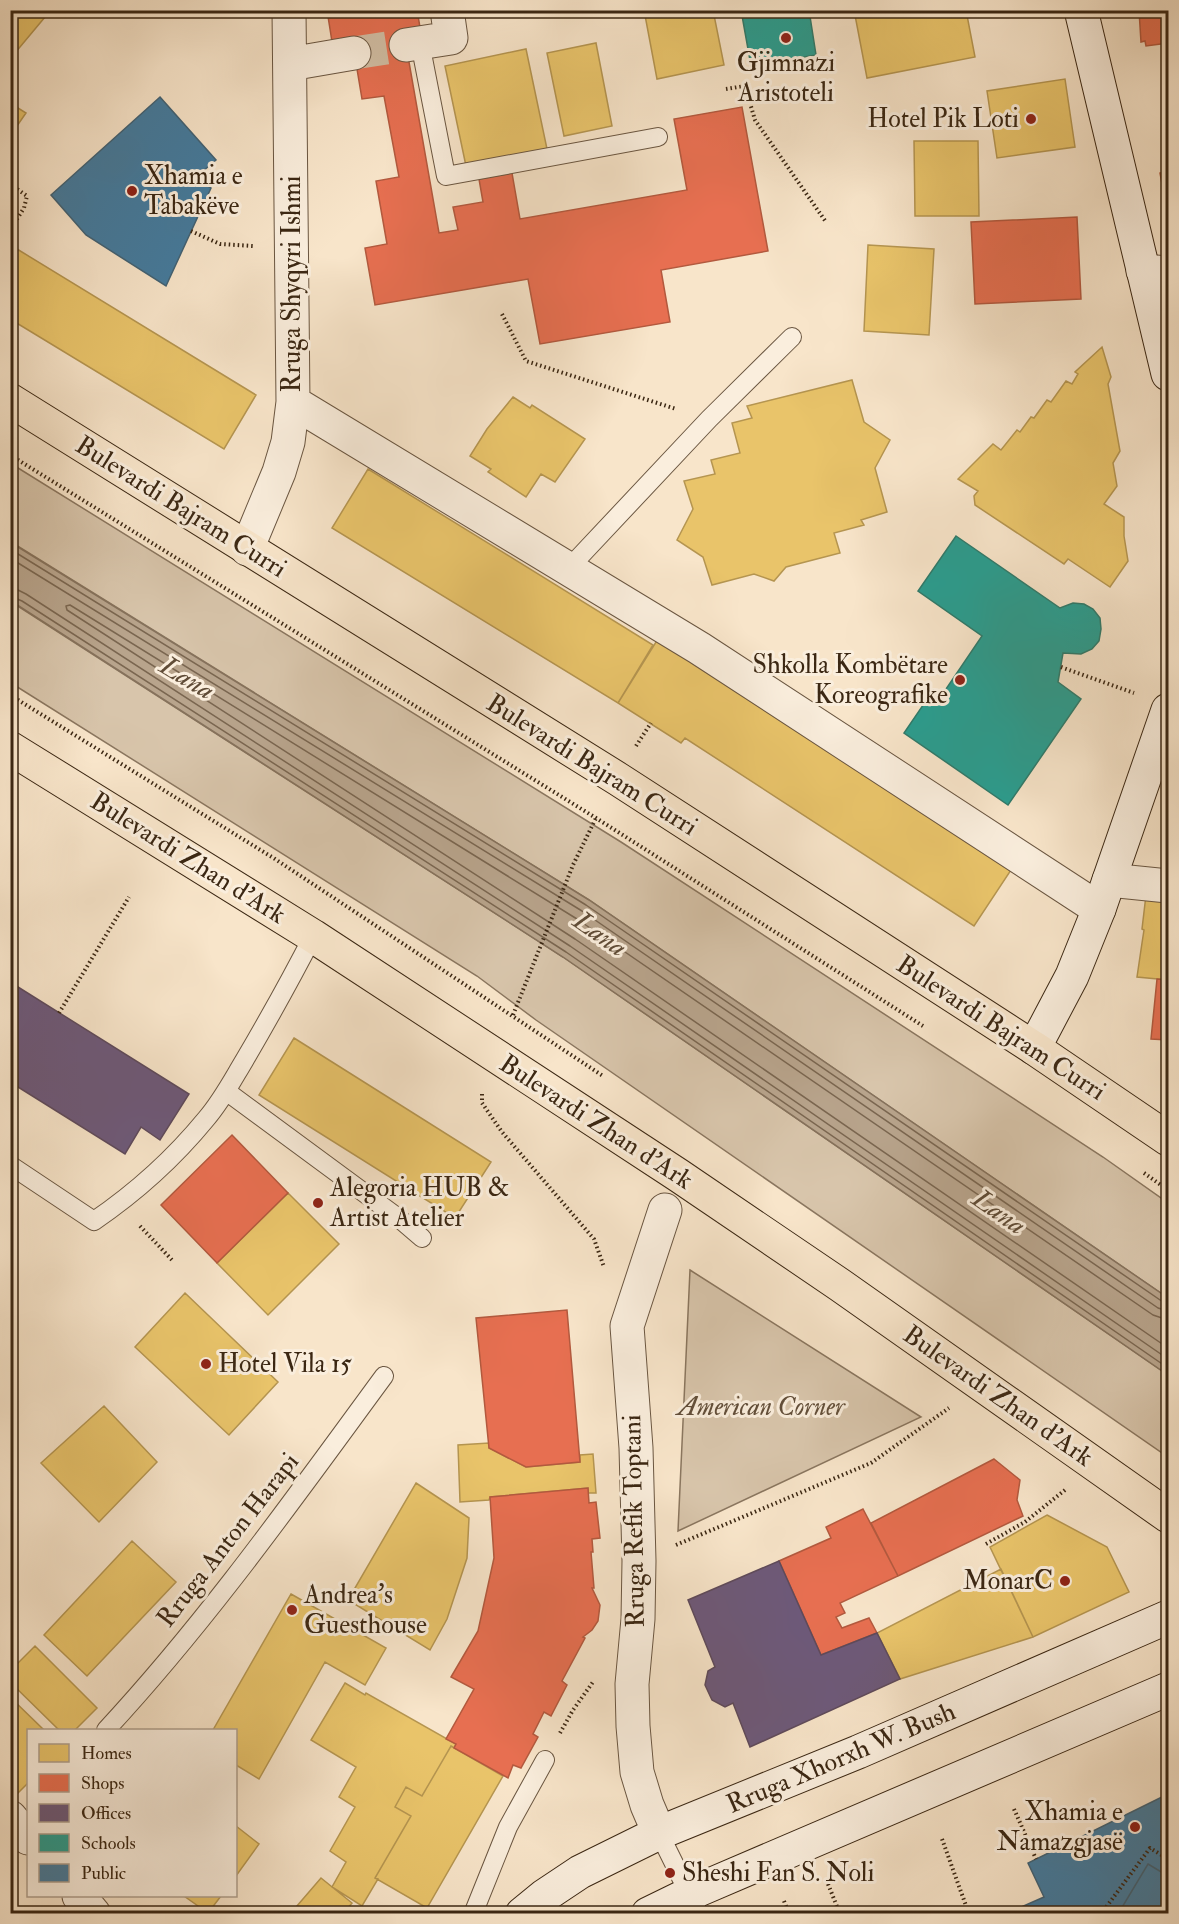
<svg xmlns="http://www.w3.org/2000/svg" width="1179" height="1924" font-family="'IM FELL Double Pica',serif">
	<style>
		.green { fill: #d8c5ab; stroke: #8a765f; stroke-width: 1.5 }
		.water { fill: #b8a48c; stroke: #86725c; stroke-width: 1.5 }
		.homes { fill: #e9c46a; stroke: #b59550; stroke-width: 1.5 }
		.shops { fill: #e76f51; stroke: #b3593e; stroke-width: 1.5 }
		.offices { fill: #6d597a; stroke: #5e4a5b; stroke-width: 1.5 }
		.schools { fill: #2a9d8f; stroke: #2f7a6a; stroke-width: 1.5 }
		.public { fill: #457b9d; stroke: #426274; stroke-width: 1.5 }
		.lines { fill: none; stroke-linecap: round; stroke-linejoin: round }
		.shore { stroke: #7a6650; stroke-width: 1.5 }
		.street-tunnel { stroke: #d2bfa5; stroke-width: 33; stroke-dasharray: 33 16; stroke-linecap: butt }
		.lane-casing { stroke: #6a5641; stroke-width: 20 }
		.street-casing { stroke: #6a5641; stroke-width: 35 }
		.secondary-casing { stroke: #3b2713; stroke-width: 35 }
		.primary-casing { stroke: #3b2713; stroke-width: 35 }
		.path { stroke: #3b2713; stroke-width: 4; stroke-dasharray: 1.5 3; stroke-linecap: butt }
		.lane { stroke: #faeedd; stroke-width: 18 }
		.street { stroke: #faeedd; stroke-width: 33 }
		.secondary { stroke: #faeedd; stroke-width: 33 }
		.primary { stroke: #f8e5ca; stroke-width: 33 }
		.poi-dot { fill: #8f2418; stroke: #faeedd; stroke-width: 2 }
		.labels { text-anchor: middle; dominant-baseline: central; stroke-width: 6; stroke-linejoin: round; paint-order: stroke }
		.poi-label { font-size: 26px; fill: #3b2713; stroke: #faeedd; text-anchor: start }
		.street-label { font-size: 26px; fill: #3b2713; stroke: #faeedd }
		.park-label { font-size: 26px; font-style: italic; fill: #624e39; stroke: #faeedd }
		.water-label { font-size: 27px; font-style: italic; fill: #604c37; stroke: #faeedd }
	</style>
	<rect width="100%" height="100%" fill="#f8e5ca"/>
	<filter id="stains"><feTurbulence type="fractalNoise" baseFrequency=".00333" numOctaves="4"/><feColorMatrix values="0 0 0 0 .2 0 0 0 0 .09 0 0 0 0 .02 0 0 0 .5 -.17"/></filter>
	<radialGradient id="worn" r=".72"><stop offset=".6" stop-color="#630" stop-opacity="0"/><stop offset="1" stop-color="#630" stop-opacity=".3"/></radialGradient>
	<!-- green -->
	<path class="green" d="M10 463 621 842 1103 1157 1168 1203V1298L589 900 11 542Z
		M10 601 563 957 1168 1375V1457L536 1020 477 976 11 683Z
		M690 1270 921 1417 678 1531Z"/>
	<!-- water -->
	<path class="water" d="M10 542 589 900 1168 1298V1375L563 957 11 601Z"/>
	<!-- homes -->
	<path class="homes" d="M10 10H37L45 17 10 59Z
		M644 10H713L724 65 657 79Z
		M854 10H966L975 57 867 78Z
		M596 43 612 126 564 136 547 53Z
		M526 49 547 149 466 166 445 66Z
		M1065 79 1075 147 997 158 987 91Z
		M10 103 26 113 10 136Z
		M914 141H978L979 216H915Z
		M868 245 934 249 929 335 864 331Z
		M17 249 256 395 224 449 10 319V261Z
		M1102 347 1111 377 1108 384 1120 451 1113 463 1117 486 1104 504 1124 517V536L1128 561 1110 587 1068 559 1064 564 975 505 974 496 978 491 958 479 993 444 1001 450 1017 430 1020 432 1031 417 1034 418 1047 400 1051 402 1066 381 1072 384 1078 374 1075 372Z
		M852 380 864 422 890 440 875 468 887 512 861 520 864 525 834 533 840 553 786 567 774 581 754 574 712 585 703 557 677 540 693 509 684 481 715 474 711 460 740 453 732 423 752 418 747 406Z
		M513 397 530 408 532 405 585 439 555 482 541 474 526 497 488 472 491 469 470 456 487 429Z
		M368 469 653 645 618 703 332 528Z
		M661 634 1011 870 974 926 685 738 681 743 618 703Z
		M1146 895 1168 896V980L1137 977 1142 943 1144 930 1142 929Z
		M294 1038 491 1162 455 1218 259 1095Z
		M288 1193 339 1244 268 1315 217 1263Z
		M185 1293 278 1382 229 1435 135 1347Z
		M104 1406 157 1462 99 1522 41 1463Z
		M489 1443V1448L526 1467 580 1462V1455L593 1454 596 1493H588V1488L490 1497 489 1500 460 1502 458 1445Z
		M416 1483 469 1518 467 1558 447 1619 430 1650 348 1600Z
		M1047 1515 1107 1547 1129 1592 1033 1637 990 1547Z
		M132 1541 176 1582 87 1676 44 1635Z
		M1001 1569 1033 1637 900 1679 877 1633Z
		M291 1594 386 1648 365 1685 325 1662 259 1779 236 1765V1730H213Z
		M35 1646 97 1708 75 1730H59L10 1682V1671Z
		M345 1683 365 1695 366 1693 456 1744 454 1748 451 1746 422 1796 406 1787 395 1807 411 1816 375 1878 378 1879 362 1906 332 1887 346 1862 330 1851 355 1807 339 1797 356 1767 311 1740Z
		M10 1697 44 1730H28V1783L18 1793 10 1785Z
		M451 1746 503 1776 427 1908 375 1878 411 1816 395 1807 406 1787 422 1796Z
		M236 1826 259 1844 236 1876Z
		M321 1878 352 1903 343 1914H290Z
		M184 1896H221L208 1913Z"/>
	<!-- shops -->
	<path class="shops" d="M327 10H417L421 33 406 45 439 233 458 230 453 207 483 202 479 179 512 173 520 219 687 190 674 119 742 107 768 251 661 270 670 322 540 344 528 279 375 305 365 248 387 244 376 181 399 177 384 96 362 99 353 45 333 48Z
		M1139 10H1168V43L1146 46 1145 41 1141 42Z
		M1168 43V79L1162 44Z
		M1168 171V216L1160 173Z
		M1077 217 1081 299 975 304 971 222Z
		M1157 979 1168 980V1040L1151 1039Z
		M232 1135 288 1193 217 1263 161 1205Z
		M567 1310 580 1462 526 1467 489 1448 476 1318Z
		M994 1459 1020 1480 1017 1500 1023 1516 898 1576 871 1523Z
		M588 1488 589 1503 596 1502 600 1538 592 1539 593 1552H591L594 1588H592L600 1605 598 1621 592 1630 583 1637 585 1638 562 1681 567 1685 551 1716 544 1712 533 1734 538 1737 521 1768 513 1765 508 1778 454 1748 456 1744 446 1739 474 1689 451 1677 478 1631 494 1558 490 1497Z
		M863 1509 898 1576 840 1603 845 1613 836 1617 842 1628 869 1618 877 1633 821 1655 779 1561 831 1538 826 1527Z"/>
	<!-- offices -->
	<path class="offices" d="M10 982 189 1094 160 1140 141 1127 125 1154 10 1082Z
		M779 1561 821 1655 877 1633 900 1679 750 1747 733 1703 725 1707 712 1700 705 1685 708 1671 715 1667 688 1600Z"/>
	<!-- schools -->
	<path class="schools" d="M741 10H809L816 55 751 66Z
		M956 536 1060 608 1073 603 1084 604 1093 609 1100 618 1101 629 1099 641 1092 649 1081 654 1063 653 1058 682 1081 699 1008 805 904 733 934 689 942 695 982 636 918 591Z"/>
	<!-- public -->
	<path class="public" d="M160 97 216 160 195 178 211 188 166 286 86 235 51 195Z
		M1168 1794V1914H1005L1044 1897 1028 1863Z
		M1148 1864 1168 1876V1914H1118Z"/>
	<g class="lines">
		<!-- shore -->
		<path class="shore" d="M10 549 586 905 1163 1302 1168 1303
			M10 558 582 911 1158 1308 1168 1311
			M10 589 18 590 26 594 570 946 1168 1359
			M10 596 22 601 566 952 1168 1368
			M1168 1320 1153 1315 577 919 70 605 66 606 67 610 575 939 1168 1348"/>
		<!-- street-tunnel -->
		<path class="street-tunnel" d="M354 53 406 45"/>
		<!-- lane casing -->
		<g class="lane-casing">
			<path id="lane" d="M420 43 446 176 658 137
				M569 568 709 419 792 337
				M226 1091 401 1220 422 1238
				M10 1165 94 1221C135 1193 174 1158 206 1119 221 1102 232 1081 244 1061 268 1020 291 979 313 936
				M106 1730C208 1620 295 1497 384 1376
				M659 1833 699 1914
				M473 1914 508 1827 545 1760"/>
		</g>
		<!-- street casing -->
		<g class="street-casing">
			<path id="street" d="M406 45 451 38 447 10
				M290 64 354 53
				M1143 271 1168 273
				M293 402 699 648 1099 909
				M247 549 279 472 288 442 293 402 289 10
				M1109 880 1168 886
				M10 1817 28 1838
				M659 1833 647 1805 637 1772 633 1726 632 1684 638 1619 639 1561 636 1448 627 1326 665 1210
				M79 1896 94 1914"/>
		</g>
		<!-- secondary casing -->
		<g class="secondary-casing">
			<path id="secondary" d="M1081 10 1168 374
				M1034 1048 1072 976 1099 909 1168 710
				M522 1914 544 1896 580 1872 659 1833 858 1752 1168 1617
				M648 1914 689 1894 1168 1689"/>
		</g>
		<!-- primary casing -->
		<g class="primary-casing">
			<path id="primary" d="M10 400 618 779 1034 1048 1168 1139
				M10 748 313 936 678 1175 840 1285 1168 1516"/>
		</g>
		<!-- path -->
		<path class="path" d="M726 89 745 86 755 120 826 222
			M10 184 27 196 24 208 10 230
			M191 231 220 244 253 246
			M502 314 526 361 676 409
			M10 455 596 818 923 1026
			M1061 667 1134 693
			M10 695 275 859 603 1076
			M636 746 651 723
			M59 1013 129 897
			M513 1015 573 865 596 818
			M482 1094V1103L502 1132 594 1239 604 1267
			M1144 1173 1168 1190
			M140 1226 172 1260
			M986 1544 1025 1522 1065 1490
			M676 1545 871 1463 949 1408
			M560 1733 573 1710 593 1682
			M1014 1809 1036 1859
			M942 1839 969 1914
			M828 1884 840 1914
			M784 1901 789 1914
			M1101 1914 1150 1848 1168 1859"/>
		<!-- lane -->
		<use href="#lane" class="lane"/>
		<!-- street -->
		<use href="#street" class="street"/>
		<!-- secondary -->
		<use href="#secondary" class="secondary"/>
		<!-- primary -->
		<use href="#primary" class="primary"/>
	</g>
	<!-- markers -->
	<g class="poi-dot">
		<circle cx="786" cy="38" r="6"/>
		<circle cx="1031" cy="119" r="6"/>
		<circle cx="132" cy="191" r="6"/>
		<circle cx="960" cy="680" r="6"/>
		<circle cx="318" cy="1203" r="6"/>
		<circle cx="206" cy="1364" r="6"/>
		<circle cx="1065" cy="1581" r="6"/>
		<circle cx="292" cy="1610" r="6"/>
		<circle cx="1135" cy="1827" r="6"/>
		<circle cx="670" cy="1873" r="6"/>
	</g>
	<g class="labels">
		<!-- poi labels -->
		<g class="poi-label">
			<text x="786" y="63" text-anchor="middle">Gjimnazi<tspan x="786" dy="30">Aristoteli</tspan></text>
			<text x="1019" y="119" text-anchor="end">Hotel Pik Loti</text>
			<text x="144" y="176">Xhamia e<tspan x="144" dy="30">Tabakëve</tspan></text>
			<text x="948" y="665" text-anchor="end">Shkolla Kombëtare<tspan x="948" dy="30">Koreografike</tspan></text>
			<text x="330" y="1188">Alegoria HUB &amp;<tspan x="330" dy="30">Artist Atelier</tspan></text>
			<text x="218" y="1364">Hotel Vila 15</text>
			<text x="1053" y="1581" text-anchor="end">MonarC</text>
			<text x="304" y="1595">Andrea's<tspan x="304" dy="30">Guesthouse</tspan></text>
			<text x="1123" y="1812" text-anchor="end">Xhamia e<tspan x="1123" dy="30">Namazgjasë</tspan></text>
			<text x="682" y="1873">Sheshi Fan S. Noli</text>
		</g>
		<!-- street labels -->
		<g class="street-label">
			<text transform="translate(292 284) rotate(-90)">Rruga Shyqyri Ishmi</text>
			<text transform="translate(181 507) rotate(32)">Bulevardi Bajram Curri</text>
			<text transform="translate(592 765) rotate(32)">Bulevardi Bajram Curri</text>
			<text transform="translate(188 858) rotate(32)">Bulevardi Zhan d'Ark</text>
			<text transform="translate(1001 1028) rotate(33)">Bulevardi Bajram Curri</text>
			<text transform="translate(596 1122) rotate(33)">Bulevardi Zhan d'Ark</text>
			<text transform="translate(998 1396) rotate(35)">Bulevardi Zhan d'Ark</text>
			<text transform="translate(634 1521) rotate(-91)">Rruga Refik Toptani</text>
			<text transform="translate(228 1540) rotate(-52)">Rruga Anton Harapi</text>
			<text transform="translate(841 1758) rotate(-23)">Rruga Xhorxh W. Bush</text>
		</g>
		<!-- park labels -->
		<g class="park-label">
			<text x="761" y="1407">American Corner</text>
		</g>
		<!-- water labels -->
		<g class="water-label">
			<text transform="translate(187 678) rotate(31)">Lana</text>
			<text transform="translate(600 934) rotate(35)">Lana</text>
			<text transform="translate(999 1212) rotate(35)">Lana</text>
		</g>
	</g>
	<!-- margin -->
	<rect width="1179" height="1924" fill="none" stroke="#f8e5ca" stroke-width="36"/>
	<rect x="12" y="12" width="1155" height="1900" fill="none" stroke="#3b2713" stroke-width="3"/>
	<rect x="18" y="18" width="1143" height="1888" fill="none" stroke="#3b2713" stroke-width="1.5"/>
	<!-- legend -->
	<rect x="27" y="1729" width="210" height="168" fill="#faeedd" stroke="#ae9e8c" stroke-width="1.5"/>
	<rect x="39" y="1744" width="30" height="18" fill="#e9c46a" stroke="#ae9e8c" stroke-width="1.5"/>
	<text x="81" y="1759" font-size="18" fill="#3b2713">Homes</text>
	<rect x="39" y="1774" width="30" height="18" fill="#e76f51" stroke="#ae9e8c" stroke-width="1.5"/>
	<text x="81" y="1789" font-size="18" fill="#3b2713">Shops</text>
	<rect x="39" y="1804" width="30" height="18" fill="#6d597a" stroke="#ae9e8c" stroke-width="1.5"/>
	<text x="81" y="1819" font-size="18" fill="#3b2713">Offices</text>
	<rect x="39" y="1834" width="30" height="18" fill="#2a9d8f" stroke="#ae9e8c" stroke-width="1.5"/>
	<text x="81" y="1849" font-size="18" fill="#3b2713">Schools</text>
	<rect x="39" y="1864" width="30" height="18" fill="#457b9d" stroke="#ae9e8c" stroke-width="1.5"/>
	<text x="81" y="1879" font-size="18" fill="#3b2713">Public</text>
	<rect width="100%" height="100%" filter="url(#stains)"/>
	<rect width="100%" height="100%" fill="url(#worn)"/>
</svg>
